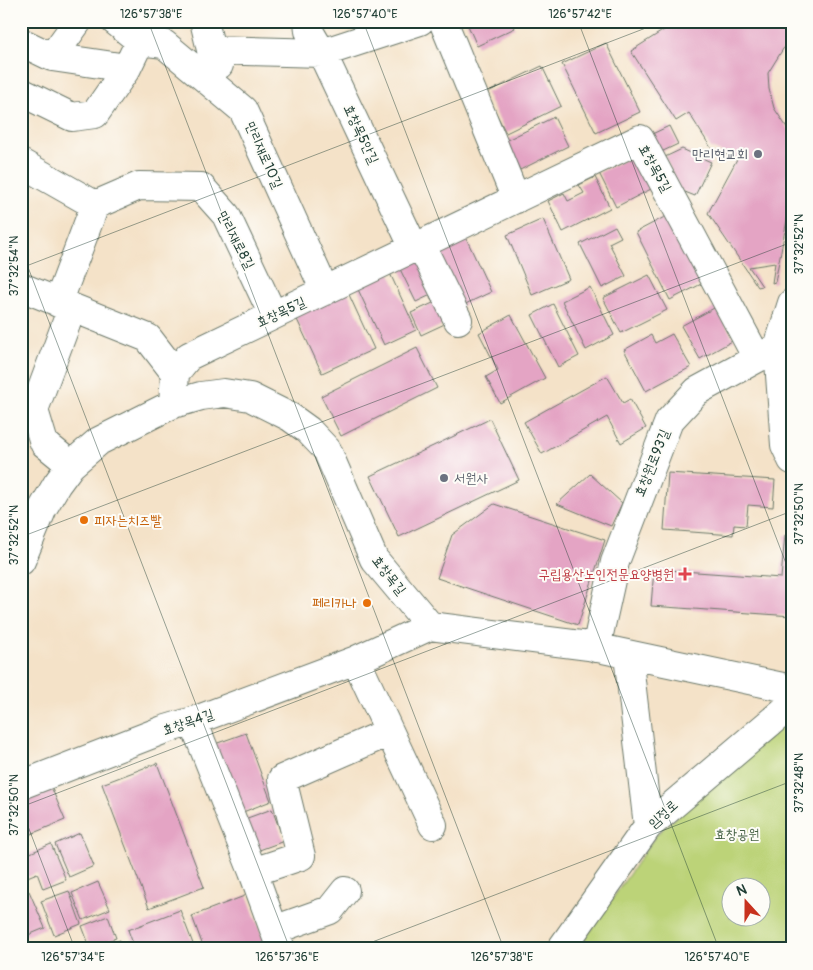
<svg xmlns="http://www.w3.org/2000/svg" width="813" height="970" font-family="Pangolin,'Poor Story',sans-serif">
	<style>
		.green { fill: #bcd378; stroke: #6e8856; fill-rule: evenodd }
		.building { fill: #e4a4c4 }
		.lines { fill: none; stroke-linecap: round; stroke-linejoin: round }
		.minor-casing { stroke: #6a7768; stroke-width: 30 }
		.minor { stroke: #fff; stroke-width: 28 }
		.ticks { fill: none; stroke: #1f3d34; stroke-width: 1; stroke-opacity: 0.45 }
		.worship-dot { fill: #6b7280; stroke: #fdfcf7; stroke-width: 2 }
		.food-dot { fill: #e8710a; stroke: #fdfcf7; stroke-width: 2 }
		.health-dot { fill: #e0444e; stroke: #fdfcf7; stroke-width: 2 }
		.labels { text-anchor: middle; dominant-baseline: central; stroke-width: 4; stroke-linejoin: round; paint-order: stroke }
		.street-label { font-size: 14px; fill: #1f3d34; stroke: #fdfcf7 }
		.worship-label { font-size: 14px; fill: #5b616d; stroke: #fdfcf7; text-anchor: end }
		.food-label { font-size: 14px; fill: #c56008; stroke: #fdfcf7; text-anchor: start }
		.health-label { font-size: 14px; fill: #be3a42; stroke: #fdfcf7; text-anchor: end }
		.park-label { font-size: 14px; fill: #466245; stroke: #fdfcf7 }
		.neatline { fill: none; stroke: #1f3d34; stroke-width: 2 }
		.ticks-label { font-size: 12px; text-anchor: middle; fill: #1f3d34 }
	</style>
	<rect width="100%" height="100%" fill="#fdfcf7"/>
	<filter id="ink" filterUnits="userSpaceOnUse"><feTurbulence type="fractalNoise" baseFrequency=".02" numOctaves="2"/><feDisplacementMap in="SourceGraphic" scale="10" xChannelSelector="R" yChannelSelector="G"/><feConvolveMatrix kernelMatrix="1 2 1 2 8 2 1 2 1" color-interpolation-filters="sRGB"/></filter>
	<filter id="wash" filterUnits="userSpaceOnUse"><feTurbulence type="fractalNoise" baseFrequency=".0096" numOctaves="4" result="noise"/><feDisplacementMap in="SourceGraphic" scale="20" xChannelSelector="R" yChannelSelector="G"/><feGaussianBlur stdDeviation="1.12" result="paint"/><feColorMatrix in="noise" values="0 0 0 0 0 0 0 0 0 0 0 0 0 0 0 0 0 1.4 0 .05"/><feComposite in="paint" operator="in"/></filter>
	<g filter="url(#wash)">
		<rect width="100%" height="100%" fill="#f4e2c8"/>
		<!-- green -->
		<path class="green" d="M792 716V949H578L656 835ZM730 888H760V918H730Z"/>
		<g id="blocks">
			<!-- building -->
			<path class="building" d="M466 21H511L515 28 477 46Z
				M678 21H792V39L783 49 768 73 769 89 774 108 792 135V194L775 282 772 283 775 263 749 267 762 286 758 287 708 213 737 159 711 148 689 113 676 121 631 51Z
				M606 43 640 112 596 133 562 64Z
				M542 66 561 106 506 133 486 93Z
				M554 117 568 146 520 170 505 141Z
				M669 126 678 144 659 153 650 135Z
				M682 149 711 162 695 196 680 190 665 157Z
				M636 154 653 188 616 207 599 173Z
				M595 177 610 208 563 232 548 201 564 193 568 201 584 193 579 185Z
				M674 212 709 280 670 300 636 232Z
				M543 219 569 279 532 295 507 235Z
				M615 226 621 237 609 243 626 276 602 288 580 244Z
				M462 229 491 292 459 307 430 244Z
				M419 257 435 293 416 302 399 267Z
				M388 269 416 330 384 345 355 283Z
				M649 275 667 310 621 333 603 298Z
				M345 286 374 349 322 373 293 311Z
				M590 287 614 335 586 350 562 301Z
				M439 294 451 321 421 335 411 313 433 303 430 298Z
				M553 304 579 356 558 367 532 315Z
				M716 307 734 340 700 359 681 326Z
				M511 315 545 378 500 403 486 377 498 370 479 333Z
				M672 334 691 367 646 391 624 350 651 335 655 343Z
				M417 348 437 388 341 436 321 396Z
				M607 376 623 403 630 399 646 428 621 443 607 417 542 454 524 422Z
				M490 419 519 480 399 537 370 476Z
				M668 473 775 480 773 507 748 505 746 526 734 525 733 535 664 530Z
				M590 474 622 503 611 526 557 504Z
				M494 504 605 540 578 625 437 578 452 535Z
				M785 535H792V616L651 606 654 569 781 578Z
				M246 733 271 801 238 814 212 745Z
				M157 763 204 887 149 908 102 784Z
				M50 784 65 820 26 836 21 826V796Z
				M272 809 284 841 254 852 242 820Z
				M80 833 94 866 69 877 55 844Z
				M51 844 66 880 43 889 37 873 25 878 21 870V857Z
				M98 882 110 909 83 920 72 893Z
				M29 891 45 928 21 938V894Z
				M69 891 81 924 54 935 41 901Z
				M247 895 265 943 250 949H204L192 916Z
				M180 910 195 949H135L128 930Z
				M108 916 116 938 90 947 82 926Z
				M120 940 123 949H96V948Z
				M72 941 75 949H54Z"/>
		</g>
	</g>
	<g filter="url(#ink)">
		<use href="#blocks" fill-opacity="0" stroke="#6a7768" stroke-width="1"/>
		<g class="lines">
			<!-- minor casing -->
			<g class="minor-casing">
				<path id="minor" d="M115 21 140 41 164 44 243 110 325 291
					M308 21 309 31 322 53 414 248
					M443 21 516 199
					M205 25 211 50 219 65
					M21 42 52 57 127 68
					M211 50 322 53 420 21
					M52 57 78 21
					M21 92 72 117 95 114 127 68 140 41
					M21 163 95 205 139 186 201 187 226 215 273 315
					M421 245 458 320
					M21 287 148 338 175 373
					M58 303 95 205
					M778 347 785 445 792 460
					M173 404 175 373 189 356 640 139 757 358
					M71 465 44 443 34 410 72 308
					M21 561 43 508 57 484 71 465 99 441 173 404 201 396 224 393 250 397 290 417 308 430 327 450 374 559 430 626 589 646 792 689
					M596 648 615 562 669 421 697 391 778 347 792 303
					M628 655 648 826
					M356 660 433 825
					M193 721 253 872 281 949
					M21 785 163 730 193 721 356 660 430 626
					M253 872 301 856 282 779 389 732
					M274 930 330 910 345 891
					M561 949 648 826 792 704"/>
			</g>
			<!-- minor -->
			<use href="#minor" class="minor"/>
		</g>
	</g>
	<!-- ticks -->
	<path class="ticks" d="M148 21 504 949M363 21 719 949M578 21 792 579M21 249 290 949M21 268 664 21M21 537 792 242M21 807 792 511M21 808 75 949M354 949 792 781"/>
	<!-- markers -->
	<g class="worship-dot">
		<circle cx="758" cy="154" r="5"/>
		<circle cx="444" cy="478" r="5"/>
	</g>
	<g class="food-dot">
		<circle cx="84" cy="520" r="5"/>
		<circle cx="367" cy="603" r="5"/>
	</g>
	<path class="health-dot" d="M682.5 566.5h5v5h5v5h-5v5h-5v-5h-5v-5h5z"/>
	<g class="labels">
		<!-- street labels -->
		<g class="street-label">
			<text transform="translate(361 134) rotate(65)">효창목5안길</text>
			<text transform="translate(264 155) rotate(66)">만리재로10길</text>
			<text transform="translate(655 168) rotate(61)">효창목5길</text>
			<text transform="translate(236 240) rotate(62)">만리재로8길</text>
			<text transform="translate(281 312) rotate(-25)">효창목5길</text>
			<text transform="translate(652 463) rotate(-68)">효창원로93길</text>
			<text transform="translate(389 575) rotate(52)">효창목길</text>
			<text transform="translate(188 722) rotate(-19)">효창목4길</text>
			<text transform="translate(663 814) rotate(-42)">임정로</text>
		</g>
		<!-- worship labels -->
		<g class="worship-label">
			<text x="748" y="154">만리현교회</text>
			<text x="454" y="478" text-anchor="start">서원사</text>
		</g>
		<!-- food labels -->
		<g class="food-label">
			<text x="94" y="520">피자는치즈빨</text>
			<text x="357" y="603" text-anchor="end">페리카나</text>
		</g>
		<!-- health labels -->
		<g class="health-label">
			<text x="674" y="574">구립용산노인전문요양병원</text>
		</g>
		<!-- park labels -->
		<g class="park-label">
			<text x="737" y="834">효창공원</text>
		</g>
	</g>
	<!-- margin -->
	<rect width="813" height="970" fill="none" stroke="#fdfcf7" stroke-width="55"/>
	<!-- north arrow -->
	<g transform="translate(746 902) rotate(339)"><circle r="24" fill="#fdfcf7" stroke="#a4b0a9"/>
	<path d="M0-4L9 19L0 12L-9 19Z" fill="#c8321e"/>
	<text y="-8" font-size="14" font-weight="bold" text-anchor="middle" fill="#1f3d34">N</text>
	</g>
	<rect x="28" y="28" width="758" height="914" class="neatline"/>
	<g class="ticks-label">
		<text x="151" y="18">126°57'38"E</text>
		<text x="365" y="18">126°57'40"E</text>
		<text x="580" y="18">126°57'42"E</text>
		<text transform="translate(799 244) rotate(-90)" y="4">37°32'52"N</text>
		<text transform="translate(14 266) rotate(-90)" y="4">37°32'54"N</text>
		<text transform="translate(799 514) rotate(-90)" y="4">37°32'50"N</text>
		<text transform="translate(14 535) rotate(-90)" y="4">37°32'52"N</text>
		<text transform="translate(799 783) rotate(-90)" y="4">37°32'48"N</text>
		<text transform="translate(14 805) rotate(-90)" y="4">37°32'50"N</text>
		<text x="73" y="961">126°57'34"E</text>
		<text x="287" y="961">126°57'36"E</text>
		<text x="502" y="961">126°57'38"E</text>
		<text x="717" y="961">126°57'40"E</text>
	</g>
</svg>
